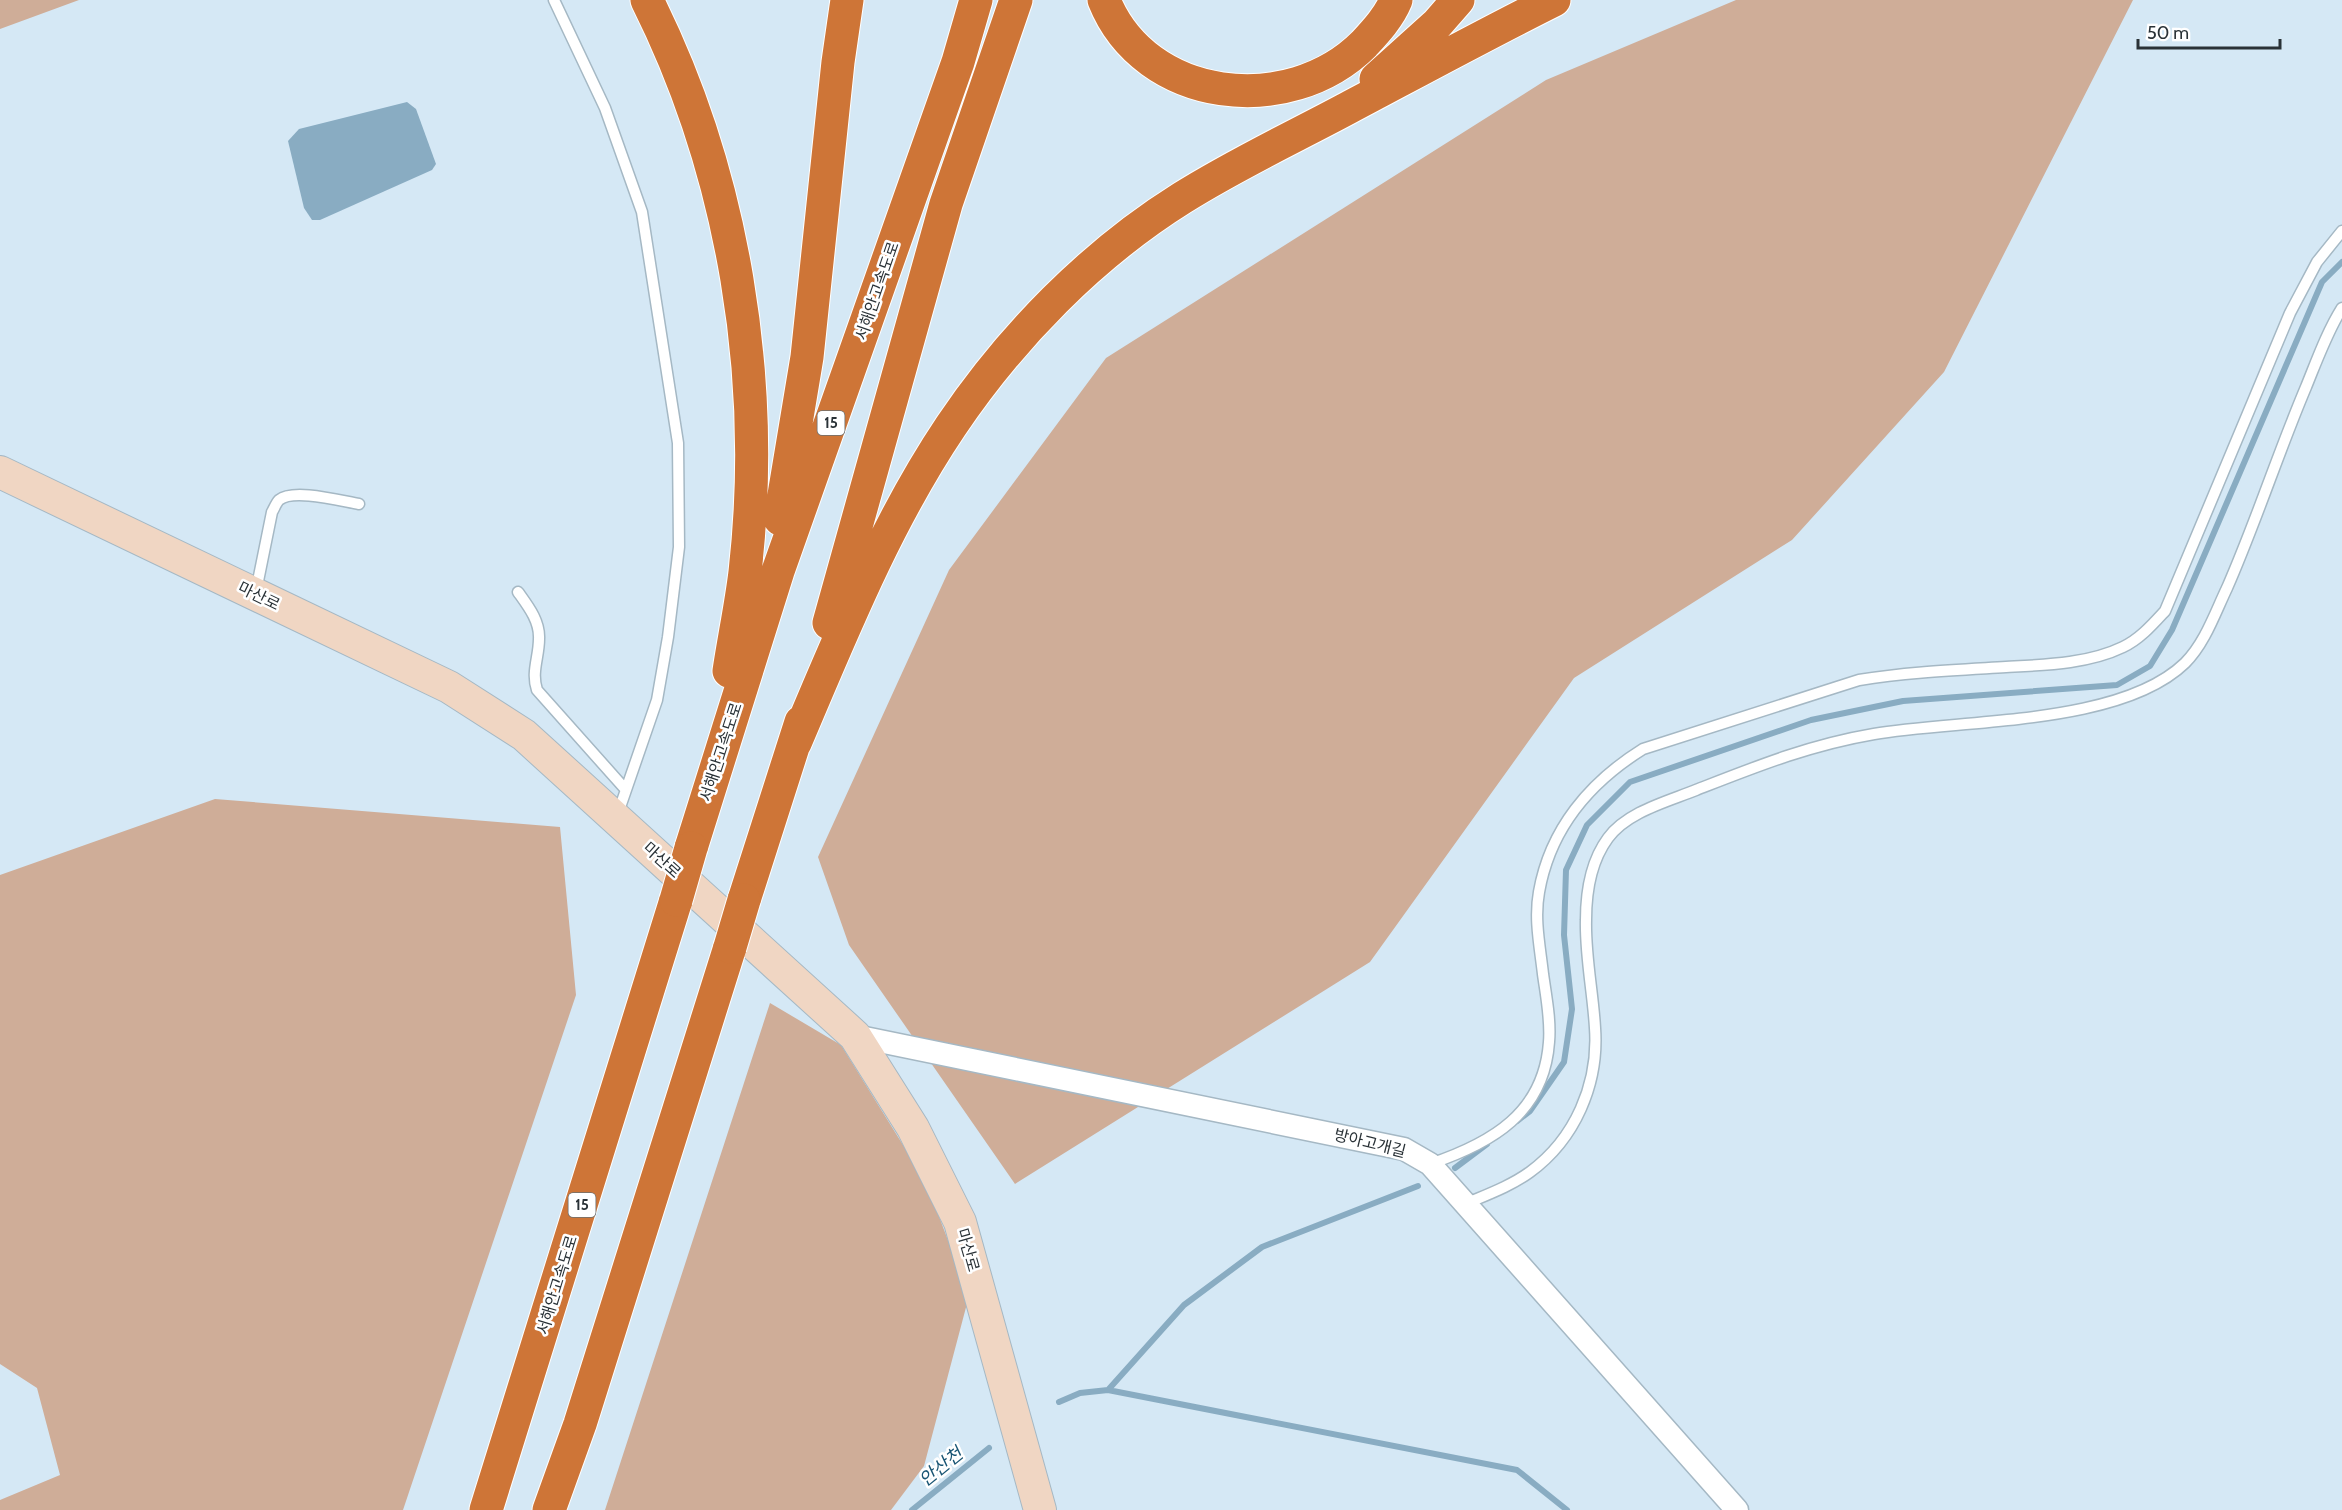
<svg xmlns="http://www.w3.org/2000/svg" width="2342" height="1510" font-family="Cabin,'Noto Sans KR',sans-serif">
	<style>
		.green { fill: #cfad98 }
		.water { fill: #89acc2 }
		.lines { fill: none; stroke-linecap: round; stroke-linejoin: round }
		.stream { stroke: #89acc2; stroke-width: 6 }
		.lane-casing { stroke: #a5b8c4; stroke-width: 13 }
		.street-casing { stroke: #a5b8c4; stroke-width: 25 }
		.secondary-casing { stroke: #a5b8c4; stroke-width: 34 }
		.highway-casing { stroke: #fff; stroke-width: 35 }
		.lane { stroke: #fff; stroke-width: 10 }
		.street { stroke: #fff; stroke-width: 22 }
		.secondary { stroke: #f0d6c3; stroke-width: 32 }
		.highway { stroke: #ce7537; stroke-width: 33 }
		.highway-bridge-casing { stroke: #fff; stroke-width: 35; stroke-linecap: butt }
		.highway-bridge { stroke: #ce7537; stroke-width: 33 }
		.labels { text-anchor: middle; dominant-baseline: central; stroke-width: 5; stroke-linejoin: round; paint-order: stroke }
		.shield { fill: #fff; stroke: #6a7073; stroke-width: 1.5 }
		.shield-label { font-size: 15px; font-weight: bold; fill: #2a3237 }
		.street-label { font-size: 16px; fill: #2a3237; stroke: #fff }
		.water-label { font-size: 18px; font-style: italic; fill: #195574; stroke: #fff }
	</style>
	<rect width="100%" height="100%" fill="#d5e8f5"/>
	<!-- green -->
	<path class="green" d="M0 0H79L0 29Z
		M1736 0H2133L1944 372 1792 540 1574 678 1370 962 1015 1184 849 945 818 857 949 570 1106 358 1546 80Z
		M215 799 560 827 576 995 403 1510H0V1500L60 1475 37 1388 0 1364V875Z
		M770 1003 841 1045 926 1182 969 1296 924 1466 891 1510H605Z"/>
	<!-- water -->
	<path class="water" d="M407 102 416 109 436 164 432 170 320 220H312L304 208 288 141 299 129Z"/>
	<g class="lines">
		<!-- stream -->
		<path class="stream" d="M1517 1121 1530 1111 1564 1062 1572 1009 1564 935 1566 870 1587 825 1630 782 1811 720 1903 701 2117 685 2150 666 2172 630 2322 282 2342 262
			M1455 1168 1487 1144
			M1108 1390 1517 1470 1567 1510
			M1059 1402 1080 1393 1108 1390 1184 1305 1262 1247 1418 1186
			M912 1510 989 1448"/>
		<!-- lane casing -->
		<g class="lane-casing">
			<path id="lane" d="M554 0 605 108 642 212 678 443 679 547 668 637 657 700 617 816
				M256 591 272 512C274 509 276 503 279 500 293 488 341 501 359 504
				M518 592C528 606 540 621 539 639 539 657 531 672 537 690L626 790
				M1430 1164C1492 1143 1544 1113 1549 1042 1551 1020 1546 996 1543 974 1540 947 1534 919 1539 892 1550 829 1590 782 1643 749L1859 680C1907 672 1956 670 2006 667 2044 665 2088 664 2123 647 2140 639 2153 624 2165 611L2290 313 2317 262 2342 231
				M1465 1204C1486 1195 1511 1186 1530 1172 1575 1139 1599 1084 1595 1028 1593 992 1585 956 1586 920 1586 892 1591 861 1608 838 1627 812 1666 802 1696 790 1755 767 1809 745 1874 734 1960 719 2120 726 2185 663 2205 643 2215 613 2227 588 2256 522 2278 453 2306 387 2317 360 2327 332 2342 308"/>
		</g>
		<!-- street casing -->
		<g class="street-casing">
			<path id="street" d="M855 1036 1404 1149 1430 1164 1737 1510"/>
		</g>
		<!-- secondary casing -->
		<g class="secondary-casing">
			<path id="secondary" d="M0 472 449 687 524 735 855 1036 913 1128 960 1222 1040 1510"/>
		</g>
		<!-- highway casing -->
		<g class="highway-casing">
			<path id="highway" d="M647 0C734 174 767 379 745 572 741 605 734 638 729 671
				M1104 0C1145 103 1289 119 1364 44 1376 31 1389 17 1396 0
				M1376 79 1437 24 1458 0
				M780 519 807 357 838 62 847 0
				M829 623 946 204 1016 0
				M795 743C841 635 885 524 951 426 1011 337 1091 255 1182 198 1236 164 1292 138 1348 108 1416 72 1484 35 1554 0
				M691 848 778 571 958 62 976 0
				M744 900 801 722
				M486 1510 676 900
				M549 1510 580 1424 730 947"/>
		</g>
		<!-- lane -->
		<use href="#lane" class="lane"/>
		<!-- street -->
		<use href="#street" class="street"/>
		<!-- secondary -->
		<use href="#secondary" class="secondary"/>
		<!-- highway -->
		<use href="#highway" class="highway"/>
		<!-- highway-bridge casing -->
		<g class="highway-bridge-casing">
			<path id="highway-bridge" d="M676 900 691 848
				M730 947 744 900"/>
		</g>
		<!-- highway-bridge -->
		<use href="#highway-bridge" class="highway-bridge"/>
	</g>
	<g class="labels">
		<!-- shield labels -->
		<g class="shield">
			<rect x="817.5" y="411" width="27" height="24" rx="4.5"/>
			<rect x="568.5" y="1193" width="27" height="24" rx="4.5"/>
		</g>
		<g class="shield-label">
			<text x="831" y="423">15</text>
			<text x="582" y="1205">15</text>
		</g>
		<!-- street labels -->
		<g class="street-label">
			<text transform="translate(877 291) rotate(-71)">서해안고속도로</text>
			<text transform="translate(259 596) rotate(26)">마산로</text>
			<text transform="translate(721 752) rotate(-72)">서해안고속도로</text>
			<text transform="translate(662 860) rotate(42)">마산로</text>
			<text transform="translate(1370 1143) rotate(14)">방아고개길</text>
			<text transform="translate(968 1250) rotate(74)">마산로</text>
			<text transform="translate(557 1285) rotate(-73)">서해안고속도로</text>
		</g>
		<!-- water labels -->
		<g class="water-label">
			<text transform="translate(941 1467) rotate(-39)">안산천</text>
		</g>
	</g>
	<!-- scale -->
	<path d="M2138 39v9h142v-9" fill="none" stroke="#2a3237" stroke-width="3"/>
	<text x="2147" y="39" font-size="18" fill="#2a3237" stroke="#ffffff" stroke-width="4.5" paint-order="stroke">50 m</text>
</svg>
